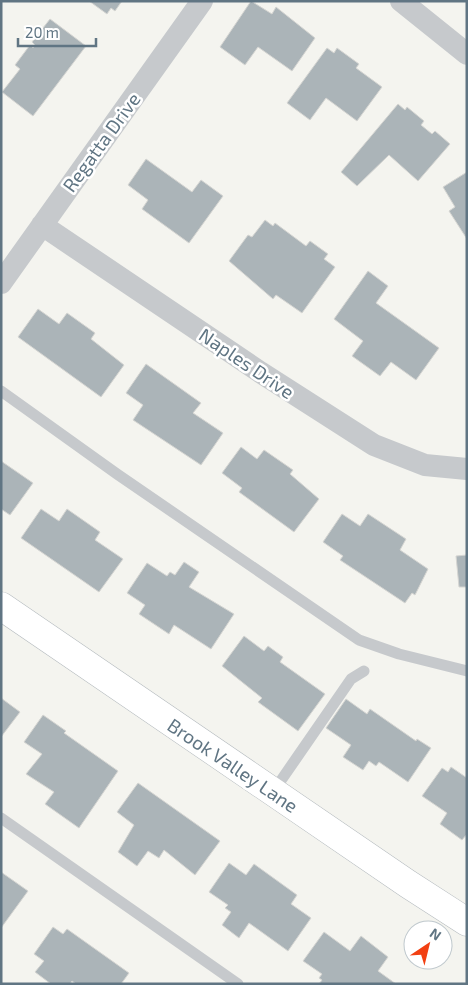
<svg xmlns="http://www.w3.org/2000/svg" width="468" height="985" font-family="'Exo 2',sans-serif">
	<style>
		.building { fill: #abb4b8; stroke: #d5d5d2 }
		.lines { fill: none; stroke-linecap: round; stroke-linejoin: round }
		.secondary-casing { stroke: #b5bbbf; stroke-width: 29 }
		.lane { stroke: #c6c9cc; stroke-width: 11 }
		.street { stroke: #c6c9cc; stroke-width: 22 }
		.secondary { stroke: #fff; stroke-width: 28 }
		.labels { text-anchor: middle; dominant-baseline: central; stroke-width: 5; stroke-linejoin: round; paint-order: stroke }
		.street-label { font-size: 19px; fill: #607583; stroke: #fff }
	</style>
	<rect width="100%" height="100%" fill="#f4f4ef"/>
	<!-- building -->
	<path class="building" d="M89 1H122L115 11 111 8 107 14Z
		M251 1 272 14 276 7 315 38 292 71 258 47 245 65 220 47Z
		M50 19 86 46 33 116 2 92 20 69 15 65 30 45 33 48 35 45 32 42Z
		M327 48 334 53 337 48 359 64 356 68 382 87 357 121 326 98 310 120 287 103Z
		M398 104 405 110 407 107 424 121 421 125 432 134 435 131 450 144 418 181 389 155 357 186 341 172Z
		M146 159 192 192 201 180 223 196 189 243 142 209 148 200 128 185Z
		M467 172V239L449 211 455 207 443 187Z
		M265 220 273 226 275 223 306 246 310 241 328 254 324 259 335 267 302 313 276 295 273 299 229 261 248 235 252 237Z
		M368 271 388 286 376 303 439 348 416 380 391 362 380 376 352 356 363 341 334 319Z
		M38 309 59 324 67 313 95 333 91 339 124 365 101 397 18 337Z
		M146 364 201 403 193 413 223 433 201 465 133 420 143 405 126 393Z
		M241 447 257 459 264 450 293 470 290 474 319 499 294 532 239 492 242 488 222 473Z
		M1 461 33 483 10 515 1 509Z
		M41 509 59 521 67 509 100 532 95 540 123 559 99 592 21 538Z
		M342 514 360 526 368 514 406 539 400 550 428 569 415 595 412 593 405 603 340 560 343 556 323 542Z
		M467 555V587H459L456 556Z
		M184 562 199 572 189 587 234 614 211 649 174 625 169 634 139 614 145 605 127 593 147 563 167 576 170 572 175 575Z
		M244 636 264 651 268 646 283 657 280 662 325 694 298 731 258 702 262 698 222 666Z
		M1 698 20 712 1 737Z
		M346 699 367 714 370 709 416 741 417 739 431 748 408 782 379 762 376 766 369 761 363 770 343 757 351 745 326 728Z
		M43 715 66 731 64 733 118 771 79 828 45 804 54 792 26 774 42 754 24 742Z
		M451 767 467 778V834L462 840 440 824 447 813 422 796 442 768 448 772Z
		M138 783 220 841 195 875 164 850 159 858 148 851 137 866 118 852 134 825 117 812Z
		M229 863 246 875 254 864 297 895 291 904 311 918 288 951 249 923 239 938 222 925 231 912 225 908 228 905 209 892Z
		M1 872 28 891 1 928Z
		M53 927 63 934 67 929 129 973 121 984H76L72 981 70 984H51L35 972 44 961 34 954Z
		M324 932 350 951 361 936 388 957 378 971 396 984H319L322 980 319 978 322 974 303 961Z"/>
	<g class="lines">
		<!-- secondary casing -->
		<g class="secondary-casing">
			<path id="secondary" d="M1 606 408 884 467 922"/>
		</g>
		<!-- lane -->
		<path class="lane" d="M1 391 117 474 359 640 399 654 467 671
			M273 792 351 679 364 671
			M1 818 238 984"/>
		<!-- street -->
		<path class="street" d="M401 1 467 54
			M42 225 260 372 374 445 425 465 467 469
			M1 283 202 1"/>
		<!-- secondary -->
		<use href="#secondary" class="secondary"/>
	</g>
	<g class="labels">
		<!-- street labels -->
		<g class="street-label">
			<text transform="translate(101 142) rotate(-54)">Regatta Drive</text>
			<text transform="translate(247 363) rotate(34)">Naples Drive</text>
			<text transform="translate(233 765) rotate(34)">Brook Valley Lane</text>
		</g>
	</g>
	<!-- border -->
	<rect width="468" height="985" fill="none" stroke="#607583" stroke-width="5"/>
	<!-- north arrow -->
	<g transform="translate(428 945) rotate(35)"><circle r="24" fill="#ffffff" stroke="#bfc8cd"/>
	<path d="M0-4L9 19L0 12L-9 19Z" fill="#f24012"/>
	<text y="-8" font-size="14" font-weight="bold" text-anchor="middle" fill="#607583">N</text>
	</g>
	<!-- scale -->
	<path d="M18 38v8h78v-8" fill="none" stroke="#607583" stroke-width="2.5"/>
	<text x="25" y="38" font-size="15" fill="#607583" stroke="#ffffff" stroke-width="4" paint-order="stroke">20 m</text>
</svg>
